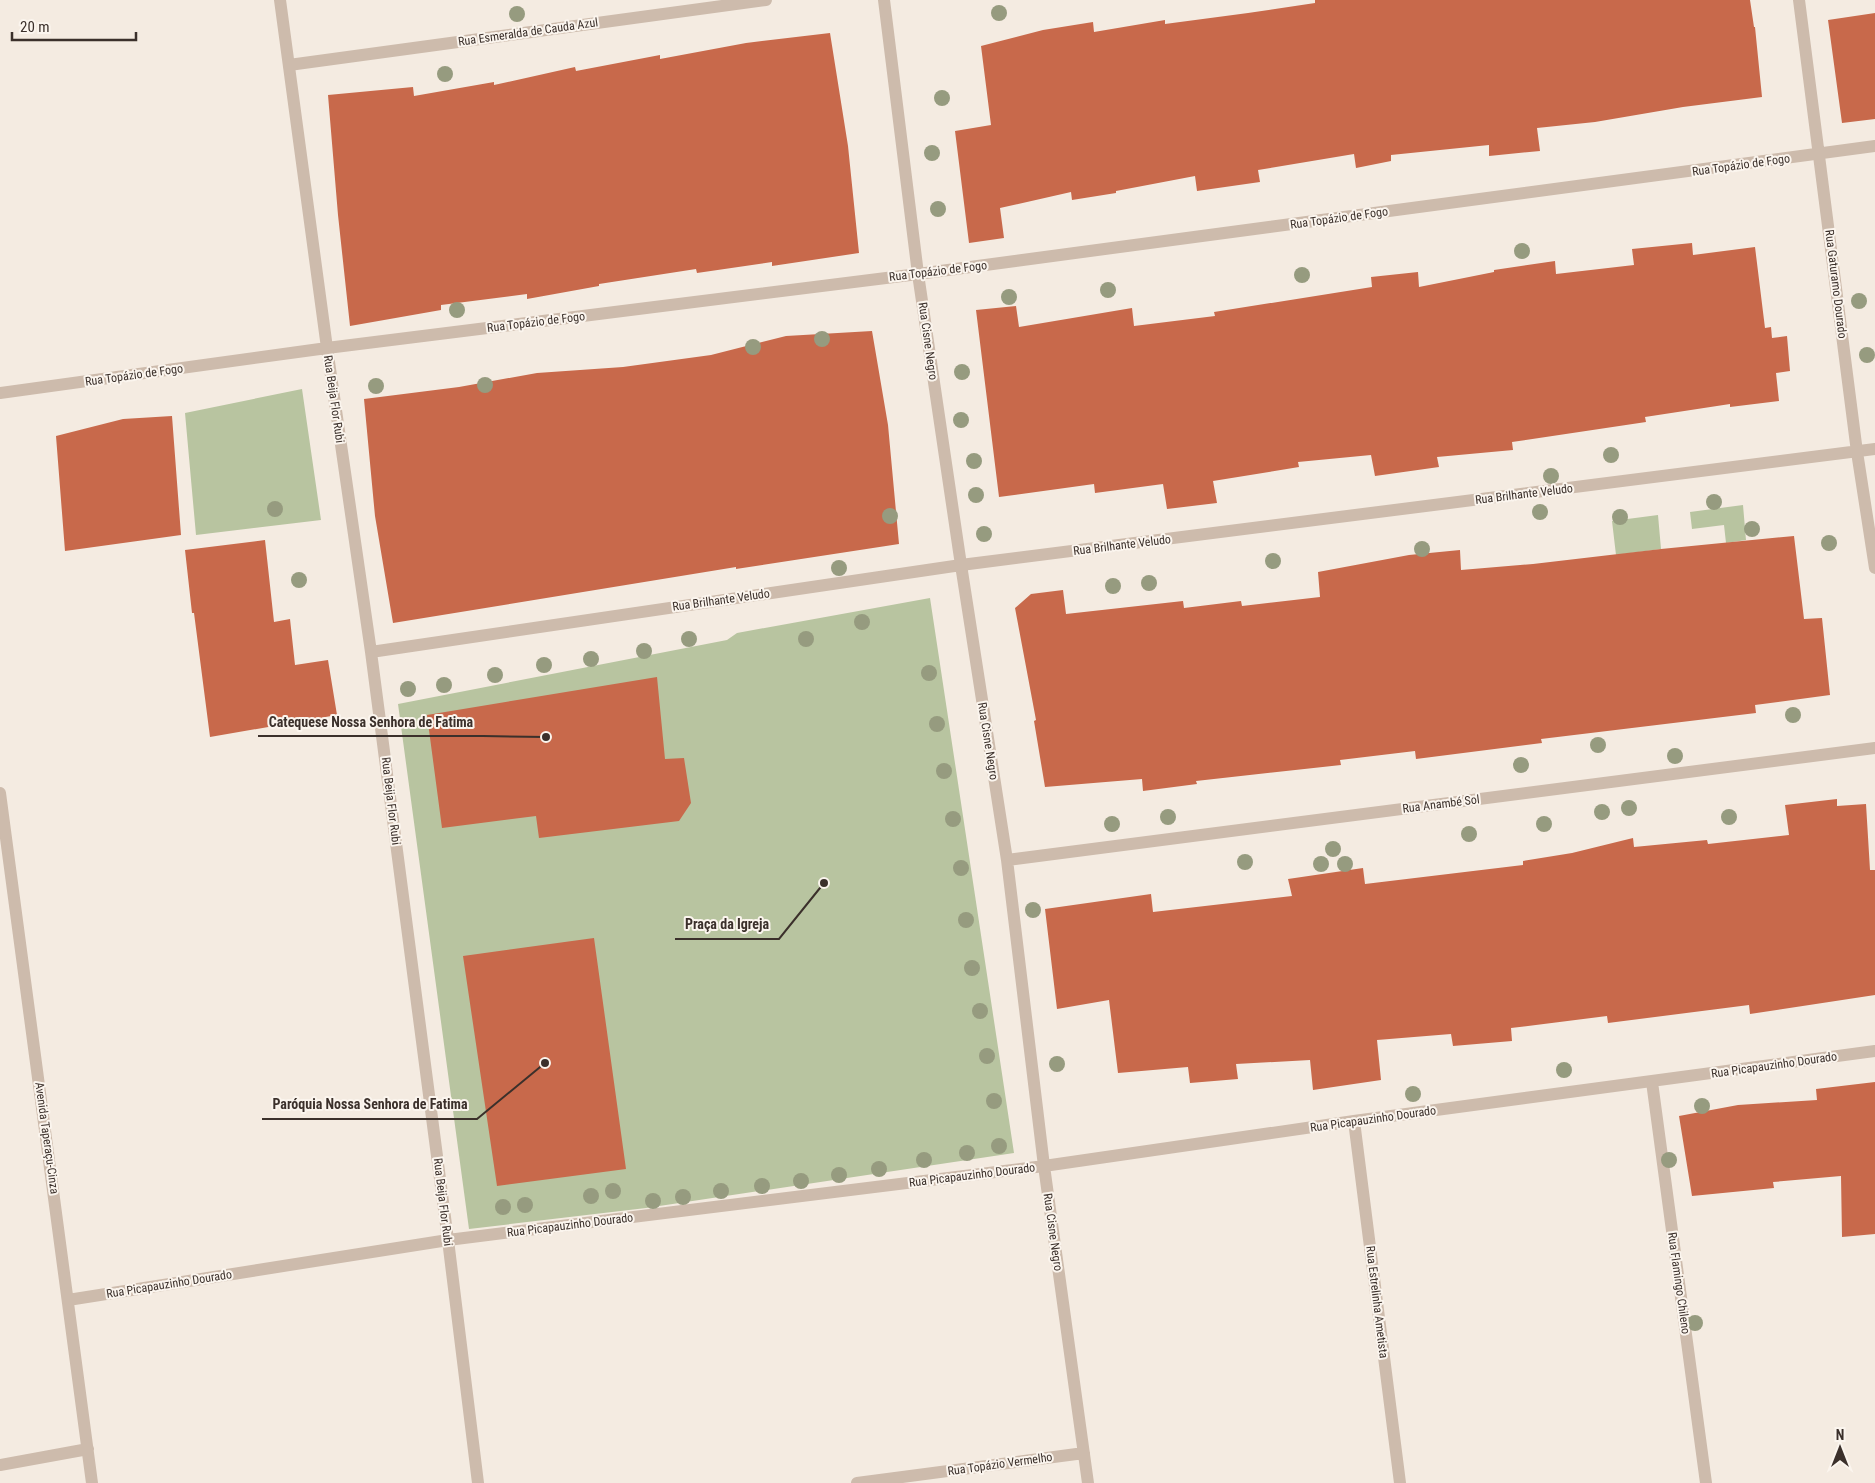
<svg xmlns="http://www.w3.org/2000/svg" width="1875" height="1483" font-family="'Roboto Condensed',sans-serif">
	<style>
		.green { fill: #b8c4a0 }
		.building { fill: #c8694b }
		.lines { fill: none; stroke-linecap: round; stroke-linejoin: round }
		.minor { stroke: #cdbbac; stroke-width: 12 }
		.tree { fill: #969b7f }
		.labels { text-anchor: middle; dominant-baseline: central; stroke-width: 4; stroke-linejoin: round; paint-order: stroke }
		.street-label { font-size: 12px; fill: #3b302b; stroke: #fbf5ee }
		.leader { fill: none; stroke: #3b302b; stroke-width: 2 }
		.callout-dot { fill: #3b302b; stroke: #fbf5ee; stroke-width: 2 }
		.callout-label { font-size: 14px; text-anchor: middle; font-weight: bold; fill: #3b302b; stroke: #fbf5ee; stroke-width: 4; stroke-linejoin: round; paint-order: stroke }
	</style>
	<rect width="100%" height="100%" fill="#f4ebe1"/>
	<!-- green -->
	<path class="green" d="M302 389 321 520 196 535 185 413Z
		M1743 505 1746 540 1726 543 1724 525 1692 529 1690 512Z
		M1658 515 1661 549 1616 555 1612 521Z
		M930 598 1014 1153 646 1208 469 1229 398 704 727 640 737 633Z"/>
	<!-- building -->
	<path class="building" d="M1315 0H1750L1754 27H1755L1762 97 1683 107 1595 122 1537 128 1540 151 1489 156V145L1391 155V161L1356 168 1354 154 1258 170 1260 182 1197 191 1195 176 1116 191V193L1072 200 1071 192 1000 208 1004 238 969 243 955 131 991 125 981 46 1043 30 1093 22 1094 32 1165 20V24L1248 13 1315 3Z
		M1875 13V119L1842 123 1828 20Z
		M830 33 848 146 859 253 772 266V262L697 273 696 269 599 284V286L527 299V294L441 305V310L350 326 338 215 328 95 413 87 414 96 494 82V85L575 67 576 71 660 55V59L746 43Z
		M1692 243 1693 255 1755 247 1765 328 1771 327 1772 338 1787 336 1790 371 1776 373 1779 401 1730 407V404L1645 417 1646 422 1512 442 1513 450 1437 457 1439 467 1375 476 1371 455 1298 462 1299 467 1213 481 1217 503 1167 509 1163 484 1095 493 1094 484 999 497 976 310 1016 306 1019 327 1132 308 1134 326 1215 316 1214 312 1372 287 1371 277 1418 272 1419 287 1494 272V270L1555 261 1556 274 1634 265 1632 249Z
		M872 331 888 425 899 544 736 569V567L393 623 375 516 364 399 459 387 537 373 623 367 711 355 786 336Z
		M172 416 181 535 65 551 56 436 123 419Z
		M1794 536 1804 619 1822 618 1830 695 1755 705 1756 713 1541 739 1542 743 1416 759 1415 751 1340 760 1341 765 1196 781 1197 784 1143 791 1142 779 1045 787 1034 721 1036 720 1015 608 1031 594 1063 590 1066 614 1183 601 1184 608 1241 601 1242 606 1320 597 1318 572 1409 555 1460 550 1461 570 1533 564 1661 549Z
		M265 540 274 622 290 619 295 665 328 660 337 715 210 737 194 613H192L185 550Z
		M657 677 665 759 684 758 691 803 679 821 539 838 536 816 442 828 427 715Z
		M1837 799V806L1866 804 1870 870H1875V995L1750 1014 1749 1005 1608 1023 1607 1016 1511 1028 1512 1041 1453 1046 1451 1034 1377 1040 1381 1080 1313 1090 1310 1060 1236 1064 1238 1079 1190 1083 1188 1067 1118 1073 1109 1000 1057 1009 1045 909 1151 894 1153 912 1292 896 1288 879 1363 868 1365 884 1523 865V861L1572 853 1633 838 1634 847 1707 840 1708 844 1789 835 1785 805Z
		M594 938 626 1169 497 1186 463 956Z
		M1875 1082V1234L1842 1237 1841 1176 1773 1182 1774 1188 1692 1196 1679 1116 1738 1105 1817 1100 1816 1089Z"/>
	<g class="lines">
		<!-- minor -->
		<path class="minor" d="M280 0 327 348 371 652 448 1240 478 1483
			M884 0 918 274 961 565 1007 860 1044 1166 1088 1483
			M1799 0 1857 452 1875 568
			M289 65 766 0
			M0 393 327 348 918 274 1875 146
			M371 652 961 565 1875 449
			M0 793 92 1483
			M1007 860 1875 748
			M1652 1082 1706 1483
			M1354 1121 1400 1483
			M68 1300 448 1240 1044 1166 1354 1121 1875 1051
			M0 1465 88 1449
			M857 1483 1084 1453"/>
	</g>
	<!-- trees -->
	<g class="tree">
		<circle cx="999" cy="13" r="8"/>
		<circle cx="517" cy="14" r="8"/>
		<circle cx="445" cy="74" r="8"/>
		<circle cx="942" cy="98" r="8"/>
		<circle cx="932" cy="153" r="8"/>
		<circle cx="938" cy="209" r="8"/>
		<circle cx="1522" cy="251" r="8"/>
		<circle cx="1302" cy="275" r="8"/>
		<circle cx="1108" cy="290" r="8"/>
		<circle cx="1009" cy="297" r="8"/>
		<circle cx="1859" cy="301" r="8"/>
		<circle cx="457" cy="310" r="8"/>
		<circle cx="822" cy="339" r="8"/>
		<circle cx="753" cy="347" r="8"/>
		<circle cx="1867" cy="355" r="8"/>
		<circle cx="962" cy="372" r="8"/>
		<circle cx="485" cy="385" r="8"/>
		<circle cx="376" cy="386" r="8"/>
		<circle cx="961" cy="420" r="8"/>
		<circle cx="1611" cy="455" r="8"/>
		<circle cx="974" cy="461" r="8"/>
		<circle cx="1551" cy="476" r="8"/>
		<circle cx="976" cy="495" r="8"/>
		<circle cx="1714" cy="502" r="8"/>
		<circle cx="275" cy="509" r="8"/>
		<circle cx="1540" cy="512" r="8"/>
		<circle cx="890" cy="516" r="8"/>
		<circle cx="1620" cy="517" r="8"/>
		<circle cx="1752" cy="529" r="8"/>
		<circle cx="984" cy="534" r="8"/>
		<circle cx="1829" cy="543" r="8"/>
		<circle cx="1422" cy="549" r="8"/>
		<circle cx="1273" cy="561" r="8"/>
		<circle cx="839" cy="568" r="8"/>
		<circle cx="299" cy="580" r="8"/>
		<circle cx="1149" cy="583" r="8"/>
		<circle cx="1113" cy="586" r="8"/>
		<circle cx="862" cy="622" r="8"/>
		<circle cx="689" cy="639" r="8"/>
		<circle cx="806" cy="639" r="8"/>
		<circle cx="644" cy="651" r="8"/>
		<circle cx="591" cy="659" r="8"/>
		<circle cx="544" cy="665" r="8"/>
		<circle cx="929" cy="673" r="8"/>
		<circle cx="495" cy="675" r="8"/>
		<circle cx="444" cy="685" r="8"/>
		<circle cx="408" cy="689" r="8"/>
		<circle cx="1793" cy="715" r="8"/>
		<circle cx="937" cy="724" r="8"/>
		<circle cx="1598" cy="745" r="8"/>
		<circle cx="1675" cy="756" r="8"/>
		<circle cx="1521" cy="765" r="8"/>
		<circle cx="944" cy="771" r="8"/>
		<circle cx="1629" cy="808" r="8"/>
		<circle cx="1602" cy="812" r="8"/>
		<circle cx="1168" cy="817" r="8"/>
		<circle cx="1729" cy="817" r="8"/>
		<circle cx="953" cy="819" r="8"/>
		<circle cx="1112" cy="824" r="8"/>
		<circle cx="1544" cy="824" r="8"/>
		<circle cx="1469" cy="834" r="8"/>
		<circle cx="1333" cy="849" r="8"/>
		<circle cx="1245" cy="862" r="8"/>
		<circle cx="1321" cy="864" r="8"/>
		<circle cx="1345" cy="864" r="8"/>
		<circle cx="961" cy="868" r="8"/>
		<circle cx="1033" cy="910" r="8"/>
		<circle cx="966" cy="920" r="8"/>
		<circle cx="972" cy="968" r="8"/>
		<circle cx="980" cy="1011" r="8"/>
		<circle cx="987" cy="1056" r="8"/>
		<circle cx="1057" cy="1064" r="8"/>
		<circle cx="1564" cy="1070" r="8"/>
		<circle cx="1413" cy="1094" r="8"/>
		<circle cx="994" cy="1101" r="8"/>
		<circle cx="1702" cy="1106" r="8"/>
		<circle cx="999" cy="1146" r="8"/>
		<circle cx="967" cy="1153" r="8"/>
		<circle cx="924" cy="1160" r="8"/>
		<circle cx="1669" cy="1160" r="8"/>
		<circle cx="879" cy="1169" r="8"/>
		<circle cx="839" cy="1175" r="8"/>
		<circle cx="801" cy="1181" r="8"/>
		<circle cx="762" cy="1186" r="8"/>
		<circle cx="613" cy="1191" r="8"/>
		<circle cx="721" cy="1191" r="8"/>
		<circle cx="591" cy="1196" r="8"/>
		<circle cx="683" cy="1197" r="8"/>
		<circle cx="653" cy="1201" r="8"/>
		<circle cx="525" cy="1205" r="8"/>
		<circle cx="503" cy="1207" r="8"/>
		<circle cx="1695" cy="1323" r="8"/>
	</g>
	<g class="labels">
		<!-- street labels -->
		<g class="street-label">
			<text transform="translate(528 32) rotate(-8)">Rua Esmeralda de Cauda Azul</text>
			<text transform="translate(1741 165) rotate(-8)">Rua Topázio de Fogo</text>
			<text transform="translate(1339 218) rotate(-8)">Rua Topázio de Fogo</text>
			<text transform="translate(938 271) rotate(-7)">Rua Topázio de Fogo</text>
			<text transform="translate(1836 284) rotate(83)">Rua Gaturamo Dourado</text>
			<text transform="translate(536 322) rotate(-7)">Rua Topázio de Fogo</text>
			<text transform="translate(928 341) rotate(82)">Rua Cisne Negro</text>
			<text transform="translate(134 375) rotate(-8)">Rua Topázio de Fogo</text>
			<text transform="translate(334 399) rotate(82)">Rua Beija Flor Rubi</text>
			<text transform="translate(1524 494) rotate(-7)">Rua Brilhante Veludo</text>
			<text transform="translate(1122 545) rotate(-7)">Rua Brilhante Veludo</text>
			<text transform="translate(721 600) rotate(-8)">Rua Brilhante Veludo</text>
			<text transform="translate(988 741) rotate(81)">Rua Cisne Negro</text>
			<text transform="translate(391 801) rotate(83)">Rua Beija Flor Rubi</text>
			<text transform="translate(1441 804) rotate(-7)">Rua Anambé Sol</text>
			<text transform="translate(1774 1065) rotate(-8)">Rua Picapauzinho Dourado</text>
			<text transform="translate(1373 1119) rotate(-8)">Rua Picapauzinho Dourado</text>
			<text transform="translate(47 1138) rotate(82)">Avenida Taperaçu-Cinza</text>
			<text transform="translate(972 1175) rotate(-7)">Rua Picapauzinho Dourado</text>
			<text transform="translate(443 1202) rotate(83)">Rua Beija Flor Rubi</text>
			<text transform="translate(570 1225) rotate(-7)">Rua Picapauzinho Dourado</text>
			<text transform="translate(1053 1232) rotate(82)">Rua Cisne Negro</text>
			<text transform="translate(1679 1283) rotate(82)">Rua Flamingo Chileno</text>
			<text transform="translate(169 1284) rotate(-9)">Rua Picapauzinho Dourado</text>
			<text transform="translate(1377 1302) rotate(83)">Rua Estrelinha Ametista</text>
			<text transform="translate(1000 1464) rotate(-8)">Rua Topázio Vermelho</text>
		</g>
	</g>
	<!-- callouts -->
	<path class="leader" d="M546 737L483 736H258M824 883L779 939H675M545 1063L477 1119H262"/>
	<g class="callout-dot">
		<circle cx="546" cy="737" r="5"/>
		<circle cx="824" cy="883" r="5"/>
		<circle cx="545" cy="1063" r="5"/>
	</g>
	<g class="callout-label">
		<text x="371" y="727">Catequese Nossa Senhora de Fatima</text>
		<text x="727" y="929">Praça da Igreja</text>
		<text x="370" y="1109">Paróquia Nossa Senhora de Fatima</text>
	</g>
	<!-- north arrow -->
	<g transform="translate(1840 1448)" stroke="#fbf5ee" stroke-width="4" paint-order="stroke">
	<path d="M0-4L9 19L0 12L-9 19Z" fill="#3b302b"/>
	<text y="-8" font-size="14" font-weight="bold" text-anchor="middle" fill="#3b302b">N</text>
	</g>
	<!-- scale -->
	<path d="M12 32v8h124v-8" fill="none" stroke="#3b302b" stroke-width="2.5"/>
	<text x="20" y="32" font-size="15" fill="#3b302b" stroke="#fbf5ee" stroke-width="4" paint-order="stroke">20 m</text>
</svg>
